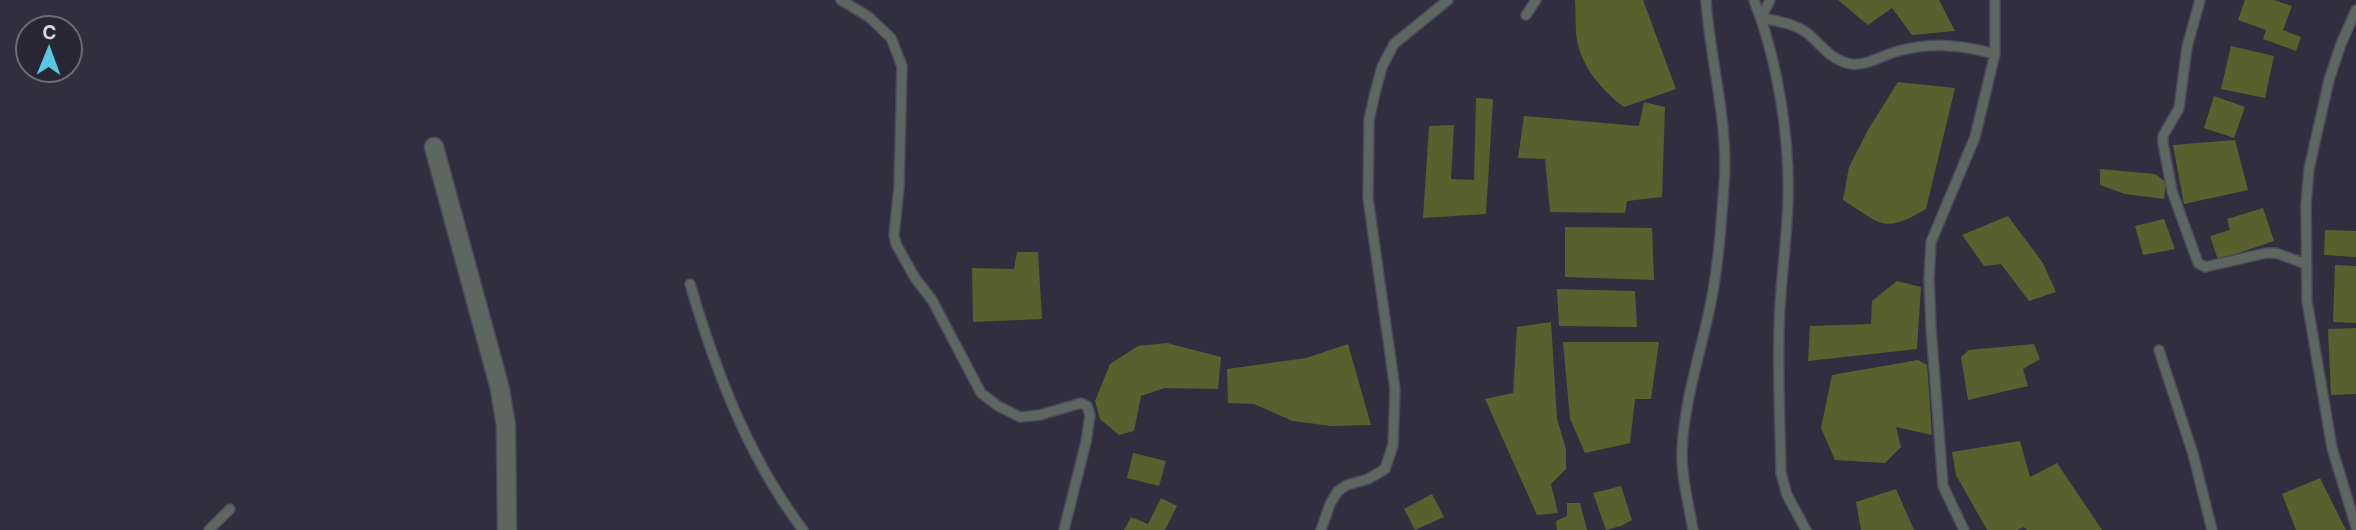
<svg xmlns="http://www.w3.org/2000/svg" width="2356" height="530" font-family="Inter,sans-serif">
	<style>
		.forest { fill: #58612d }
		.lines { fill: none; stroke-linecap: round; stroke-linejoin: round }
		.lane-casing { stroke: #4c4959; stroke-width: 12 }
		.street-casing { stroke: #4c4959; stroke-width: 21 }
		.lane { stroke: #5e6661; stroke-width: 9 }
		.street { stroke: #5e6661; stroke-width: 18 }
	</style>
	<rect width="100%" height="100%" fill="#312e3f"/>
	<!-- forest -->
	<path class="forest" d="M1575 0H1643L1676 89 1624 107C1603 92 1581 66 1577 40 1575 27 1576 13 1575 0Z
		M1838 0H1939L1955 31 1912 35 1892 8 1868 25Z
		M2245 0H2274L2292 6 2283 30 2301 37 2296 51 2263 39 2266 30 2238 20Z
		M2231 46 2274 56 2265 98 2221 89Z
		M1898 82 1955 88 1926 209C1883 234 1883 225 1843 200L1849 167 1869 128Z
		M2214 96 2245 107 2234 138 2204 128Z
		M1476 98 1493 99 1486 214 1423 218 1429 126 1454 125 1451 179 1474 180Z
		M1644 102 1665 107 1662 197 1627 201 1625 213 1550 212 1545 159 1518 158 1524 116 1639 126Z
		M2235 140 2248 190 2184 204 2173 145Z
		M2100 169 2155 174 2166 182 2164 199 2125 194 2100 185Z
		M2263 208 2274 241 2218 260 2210 236 2230 230 2227 219Z
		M2008 216 2043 263 2056 292 2029 301 2001 264 1984 266 1962 235Z
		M2164 219 2175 249 2143 255 2135 226Z
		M1565 227 1652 228 1654 280 1565 277Z
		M2325 230 2356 231V257L2324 255Z
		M1017 252H1038L1042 319 973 322 972 268 1014 269Z
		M2335 265 2356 266V323L2333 322Z
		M1897 281 1921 287 1917 349 1808 361 1810 326 1871 324 1872 301Z
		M1557 289 1635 291 1637 327 1559 326Z
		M1551 322 1557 419 1566 449V469L1551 484 1558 513 1537 515 1485 399 1513 393 1517 327Z
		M2356 328V394L2331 395 2328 329Z
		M1563 342H1659L1651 399H1635L1630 443 1585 453 1570 419Z
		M1167 343 1221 357 1218 389 1164 388 1141 396 1134 431 1119 435 1100 419 1095 401 1110 364 1138 346Z
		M1348 344 1371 425 1331 426 1293 421 1254 404 1228 403 1227 369 1306 358Z
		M2034 344 2040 359 2023 369 2028 386 1968 400 1961 357 1969 350Z
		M1918 360 1927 365 1932 435 1896 427 1901 447 1885 463 1835 460 1821 428 1832 375Z
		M2020 441 2030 477 2057 463 2102 530H2027L2024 527 2017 530H1987L1956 475 1952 452Z
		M1133 453 1166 461 1159 486 1127 478Z
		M2320 478 2346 530H2296L2282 494Z
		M1621 486 1632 520 1621 526 1606 530 1593 493Z
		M1896 489 1914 530H1861L1856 502Z
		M1432 494 1444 517 1415 530 1404 509Z
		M1161 498 1177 506 1165 530H1124L1131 517 1148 524Z
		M1567 503H1580L1587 530H1557L1556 521 1567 516Z"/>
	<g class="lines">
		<!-- lane casing -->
		<g class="lane-casing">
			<path id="lane" d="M841 0 869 17 891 38 902 66 899 187 894 235 896 244 915 278 932 300 981 393 998 406 1020 417 1040 415 1081 403 1087 406 1090 415 1086 442 1064 530
				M1754 0C1777 58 1790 137 1788 200 1787 244 1779 289 1779 334 1778 380 1780 427 1781 473L1787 495 1806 530
				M1770 0 1761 18C1777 21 1793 23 1807 33 1821 44 1831 61 1851 64 1867 66 1883 55 1898 51 1932 42 1962 45 1995 54
				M2200 0 2187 47 2179 108 2163 136V143L2172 191 2198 263 2205 267 2266 253H2276L2306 264
				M2356 10 2341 44 2329 80 2309 169 2306 205 2307 301 2332 448 2356 527
				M1526 15 1536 0
				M690 284C716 372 748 457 803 530
				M2159 350 2193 454 2212 530
				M209 530 230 509
				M1321 530 1330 504 1338 491 1347 485 1368 479 1385 469 1393 445 1395 389 1368 198 1369 120 1375 93 1382 67 1394 44 1448 0
				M1693 530C1689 505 1681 477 1682 451 1684 404 1698 361 1708 316 1718 273 1721 228 1724 184 1729 123 1710 61 1706 0
				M1964 530 1943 486 1931 328 1929 279 1931 242 1975 137 1995 54V0"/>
		</g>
		<!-- street casing -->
		<g class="street-casing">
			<path id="street" d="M434 147 500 389 506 426 507 530"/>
		</g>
		<!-- lane -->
		<use href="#lane" class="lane"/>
		<!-- street -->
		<use href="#street" class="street"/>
	</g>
	<!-- north arrow -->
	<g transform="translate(49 49) rotate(1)"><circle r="33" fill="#282534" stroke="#6e6b79" stroke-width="2"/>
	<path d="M0-5L12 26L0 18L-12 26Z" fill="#59c8e5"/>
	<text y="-10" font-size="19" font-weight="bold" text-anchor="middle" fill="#d7d5e0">С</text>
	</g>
</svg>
